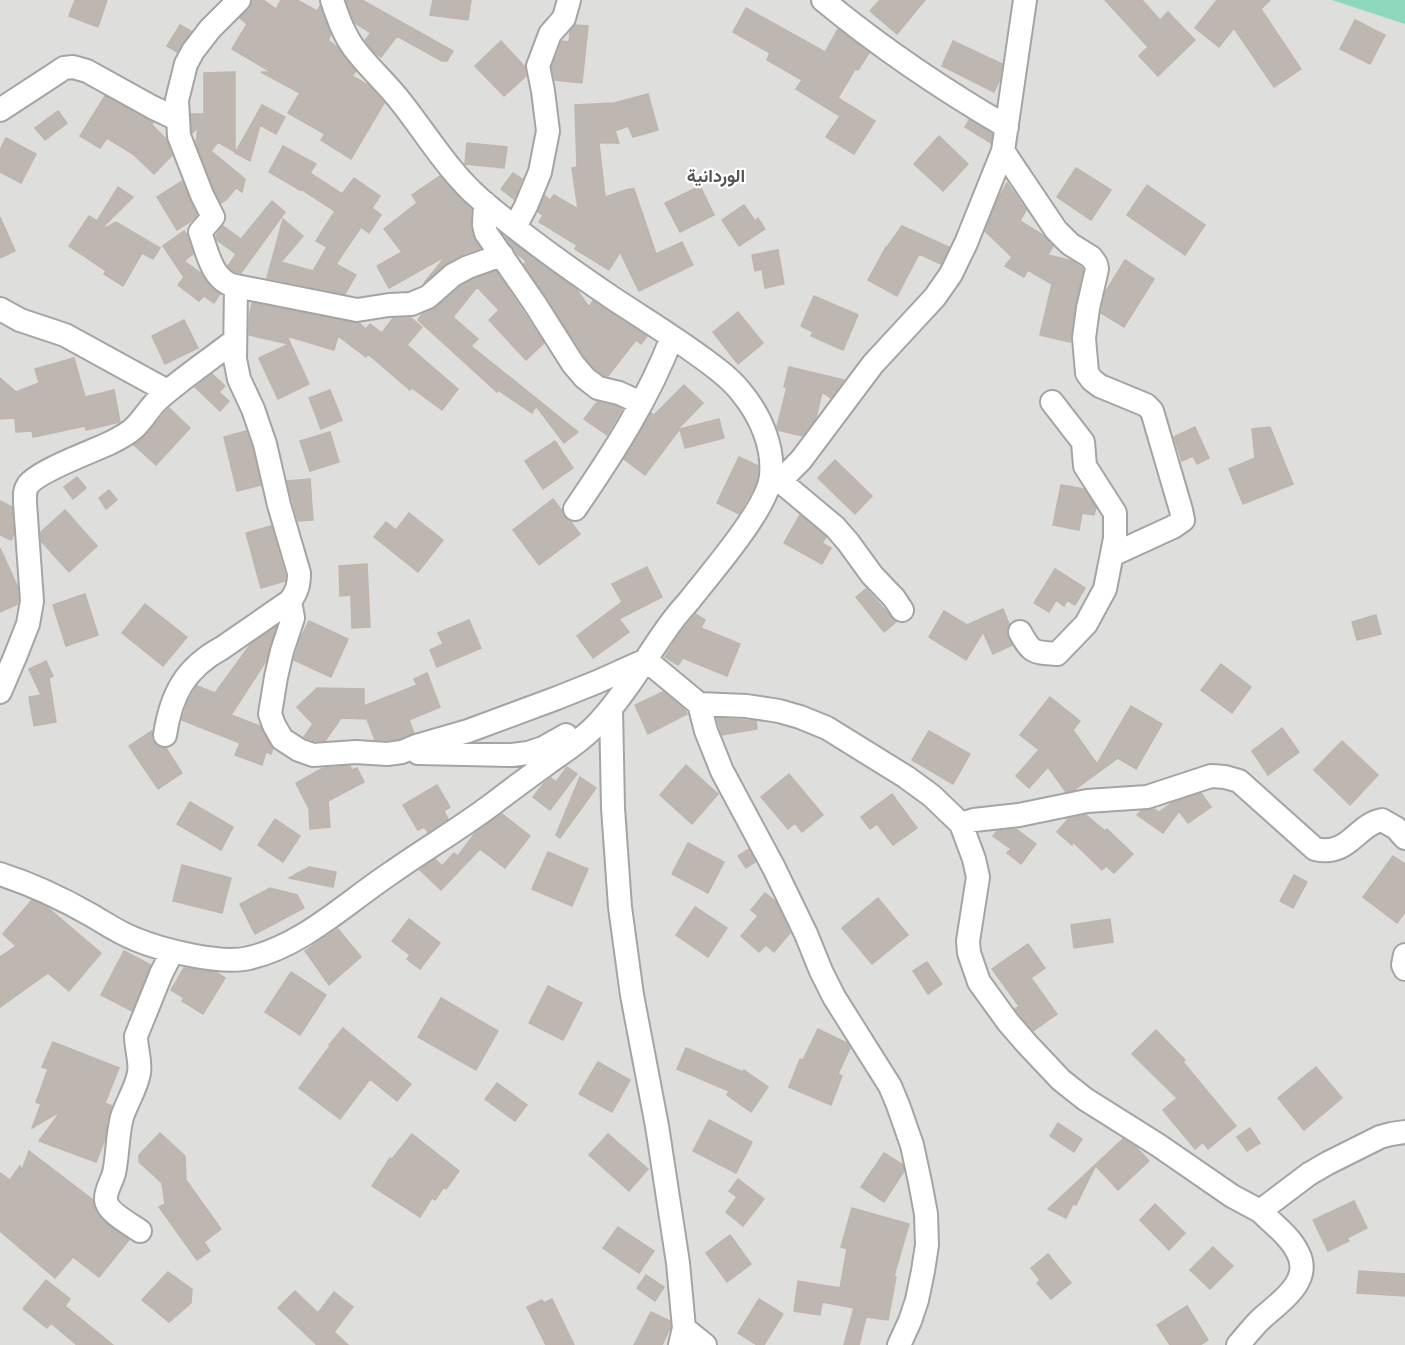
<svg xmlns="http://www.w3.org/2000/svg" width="1405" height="1345" font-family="Barlow,Vazirmatn,sans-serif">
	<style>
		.residential { fill: #dededd }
		.pitch { fill: #8dd7bc }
		.building { fill: #bdb6b1; stroke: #c0b5ab; stroke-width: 1.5 }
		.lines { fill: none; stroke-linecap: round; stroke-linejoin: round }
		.minor-casing { stroke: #a4a4a4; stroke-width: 26 }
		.minor { stroke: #fff; stroke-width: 22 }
		.labels { text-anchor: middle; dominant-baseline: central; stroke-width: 4.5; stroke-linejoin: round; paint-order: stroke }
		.quarter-label { font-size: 18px; font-weight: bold; fill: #535353; stroke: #fff }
	</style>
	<rect width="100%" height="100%" fill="#f0ede8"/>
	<!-- residential -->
	<path class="residential" d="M0 0H1405V1345H0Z"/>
	<!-- pitch -->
	<path class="pitch" d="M1332 0H1405V24Z"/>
	<!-- building -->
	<path class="building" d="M75 0H107L98 27 69 16Z
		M252 0H263L276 9 281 0H297L317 11 320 6 331 35 328 40 336 46 356 71 352 76 368 85 384 103 351 159 321 140 325 134 288 113 300 93 261 72H271L232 49 247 24 240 18 249 9 252 4Z
		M346 0H362L453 51 447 61H442L397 36 381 57 375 53 365 40 371 33 355 23Z
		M433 0H471L468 20 430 15Z
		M880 0H925L897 34 870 11Z
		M1105 0H1142L1160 20 1168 12 1195 40 1158 76 1139 56 1148 47Z
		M1217 0H1270L1261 9 1301 69 1274 87 1234 28 1219 47 1195 28Z
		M746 8 825 52 838 29 869 53 858 70 855 69 838 98 875 121 854 154 826 137 840 116 796 89 802 80 767 60 770 53 733 32Z
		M1355 20 1385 35 1370 64 1340 49Z
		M180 25 191 31 177 52 167 46Z
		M575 25 588 26 582 83 555 80 552 67 562 41 569 42 570 31Z
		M501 41 525 67 526 76 504 96 475 66Z
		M953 41 1002 64 1000 79 994 92 942 66Z
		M235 72V152L218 142 211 151 245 179 242 192 236 188 226 200 221 203 214 190 196 143 198 128 192 133 191 114H204V73Z
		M648 94 658 130 633 137 628 126 615 131 619 143H599L605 197 629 189H634L656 254 682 242 693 265 639 291 620 252 609 270 575 249 577 245 539 222 543 215 538 212 545 196 550 200 554 195 578 209 572 168 577 167 575 105 614 103Z
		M105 96 153 122 152 125 166 139 172 155 154 174 133 154 107 138 100 148 80 136Z
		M262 105 285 117 276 134 260 125 250 161 235 153Z
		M58 111 67 123 45 140 35 128Z
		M969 120 992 134 991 143 965 127Z
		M939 136 968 164 943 191 914 164Z
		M6 138 36 154 21 183 0 172V150Z
		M467 143 507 147 504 168 465 164Z
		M283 146 316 164 310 173 342 194 354 178 380 196 372 208 381 215 369 233 361 227 336 264 356 275 345 294 267 278 283 219 303 236 281 262 313 271 327 247 316 241 335 211 301 189 300 190 269 172Z
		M1076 168 1111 190 1091 220 1057 197Z
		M513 173 522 179 514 199 501 189Z
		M440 176 471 209V228L475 240 480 248 463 254 447 263 424 283 446 256 389 288 377 266 402 252 384 229 417 203 412 195Z
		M182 181 197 215 191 221 177 230 157 197Z
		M1007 183 1026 210 1020 221 1043 235 1053 246 1048 255 1072 261 1083 269 1075 305 1070 342 1040 335 1052 284 1028 270 1024 277 1005 266 1012 257 985 231 999 197Z
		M1147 185 1205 225 1185 255 1127 215Z
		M700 186 714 215 680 232 665 203Z
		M118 187 133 197 104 226 105 228 116 222 160 248 153 259 142 253 123 286 104 274 106 271 69 246 89 216 97 221Z
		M272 201 285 212 241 273 234 271 228 266 236 254 217 240 216 236 223 226 241 239Z
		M744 205 755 221 758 218 765 229 739 246 722 220Z
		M0 217 15 251 0 258Z
		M902 226 949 247 941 264 919 254 897 296 868 280 886 247H887Z
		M184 231 187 235 193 254 184 261 202 274 211 287 220 294 214 303 204 296 199 301 178 285 184 277 163 246Z
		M505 237 577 290 589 307 593 301 647 336 641 344 636 340 608 376H604L594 368 584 356 524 264 526 261 516 253Z
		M778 250 784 284 765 288 762 269 755 271 752 255Z
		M1125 260 1154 279 1124 327 1101 313 1106 291Z
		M496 271 544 343 526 360 489 320 499 310 477 287 453 317 478 339 471 346 578 432 564 443 536 406 532 413 498 390 497 392 418 320 422 314 437 307 461 286 473 279Z
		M814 296 858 315 843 350 811 336 813 332 801 326Z
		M252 303 359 323 366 329 370 324 382 333 393 318H411L422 327 407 345 458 389 442 410 412 388 410 390 368 354 366 357 338 336 334 350 287 336 309 384 278 399 259 358 289 344 249 335V318Z
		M738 312 763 343 738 364 713 332Z
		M184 320 198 348 165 364 152 336Z
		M74 358 85 397 114 390 120 422 86 430 85 426 33 437 32 431 16 432 15 418 0 419V378L16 392 39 383 35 369Z
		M789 367 844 380 831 398 822 392 816 418 802 436 778 430 777 427 787 387H784Z
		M212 374 225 386 219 392 229 401 220 411 195 387Z
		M684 385 703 403 676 431 679 430 645 475 624 459 651 413 654 415Z
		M330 390 342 420 321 429 309 398Z
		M597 402 615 406 622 409 607 435 584 419Z
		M169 408 190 428 156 465 134 445 148 433Z
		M719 419 724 438 685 448 680 429Z
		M1195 427 1209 458 1197 464 1193 456 1182 461 1174 437Z
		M1270 427 1293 484 1243 504 1229 469 1255 458 1252 429Z
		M246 431 252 448 261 485 237 491 224 437Z
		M330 432 339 462 310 471 300 441Z
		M555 441 573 468 543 489 525 461Z
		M739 457 758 466V474L755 485 739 514 717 503Z
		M835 460 872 496 855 514 818 478Z
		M77 477 86 488 73 499 64 487Z
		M310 479 313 520 298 521 287 481Z
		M1061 485 1084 489 1096 508 1094 515 1082 513 1079 530 1053 525Z
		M109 490 117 500 106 509 99 498Z
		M553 499 562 511 563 515 570 521 580 534 539 565 513 530Z
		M0 501 12 507 14 534 11 540 0 535Z
		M65 510 97 546 69 572 41 541V532Z
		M409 513 443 540 418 572 374 537 386 522 396 530Z
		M800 515 826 537 822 543 831 548 822 564 784 543Z
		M271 526 285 575V581L261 588 246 533Z
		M0 548 18 588V604L0 612Z
		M367 564 370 627 352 628 351 595 340 596 339 566Z
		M647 567 662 597 619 619 629 632 593 658 577 636 622 602 612 584Z
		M1055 569 1085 588 1075 605 1067 600 1064 606 1056 600 1049 612 1034 603Z
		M866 589 896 622 884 632 856 597Z
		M85 594 98 635 66 646 53 605Z
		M145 604 187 637 163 666 122 633Z
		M1003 609 1009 624 1007 632 1012 645 993 654 983 632 966 660 929 637 944 611 967 625Z
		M696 614 705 620 701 628 740 644 727 676 683 658 678 665 665 657 678 636Z
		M1376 615 1381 634 1357 640 1352 622Z
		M469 620 481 648 437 667 430 650 443 644 438 633Z
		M309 621 348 639 331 677 294 660 300 639Z
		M276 627 266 661 231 715 260 726 273 748 271 754 266 752 262 765 235 755 240 743 182 720 188 701 197 686 215 693 250 645Z
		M46 661 53 676 49 678 56 722 34 726 29 697 41 695 29 669Z
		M1221 664 1251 687 1232 713 1201 690Z
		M427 673 440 707 409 720 414 733 398 739 387 740H375L367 719 341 718 325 741H315L304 737 313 724 297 707 317 688 364 689V706L417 685 414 679Z
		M663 692 685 710 687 714 648 734 635 705Z
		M1050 697 1080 721 1073 730 1097 764 1131 706 1162 724 1136 769 1118 758 1074 790 1066 792 1048 767 1029 788 1016 776 1039 750 1020 735Z
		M717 718 756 721 757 729 722 735Z
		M1282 728 1299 752 1268 775 1252 751Z
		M152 731V739L156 745 162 748H166L182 773 158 789 129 746Z
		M929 731 970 754 953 784 912 760Z
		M1342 741 1378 775 1350 805 1314 770Z
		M686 765 718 794 692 824 660 795Z
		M350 766 352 770 357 768 364 782 328 801 330 827 310 829 309 809 296 783 323 768Z
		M567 767 577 774 550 810 533 797 544 783 551 778 556 782Z
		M789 774 823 815 802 832 795 823 788 829 761 797Z
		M580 777 596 788 560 838 556 835Z
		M437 785 450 807 444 811 448 819 428 832 424 827 418 830 403 805Z
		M1201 793 1211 807 1188 823 1179 811 1163 833 1137 815 1141 811 1154 809 1159 812 1172 803Z
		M892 794 917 828 893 845 877 824 870 829 861 817Z
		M190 802 233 827 221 850 177 824Z
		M502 814 530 836 505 868 480 849 441 890 420 870 435 859 442 866 454 853 458 856 475 833Z
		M1086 815 1105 831 1107 829 1133 854 1114 873 1106 866 1102 870 1073 842 1072 845 1057 832 1068 819Z
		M275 819 300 836 283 862 258 845Z
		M1016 829 1036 844 1021 864 1007 853 1011 849 993 836 997 831Z
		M688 843 724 862 708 893 672 874Z
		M749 849 755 862 746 868 738 856Z
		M548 852 588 869 572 906 532 889Z
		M1393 856 1405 864V912L1397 923 1363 897Z
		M182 865 231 878 222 913 173 901Z
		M309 867 336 872 333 887 289 878Z
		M1294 875 1307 882 1293 908 1280 901Z
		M270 888 297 895 304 908 255 934 240 904Z
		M765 893 776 902 790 933 774 952 766 945 759 952 741 936 758 916 751 910Z
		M878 898 908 935 872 964 842 928Z
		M32 900 48 908 101 953 69 991 48 973 0 1007V957L16 946 3 934Z
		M695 907 727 928 708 957 676 935Z
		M409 919 440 943 420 969 407 959 410 955 392 941Z
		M1110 919 1113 942 1074 948 1071 925Z
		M338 929 361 957 329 985 305 951Z
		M1028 944 1045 968 1031 978 1057 1014 1033 1031 1015 1009 1019 1006 992 969Z
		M124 951 151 965 132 1011 101 995Z
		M927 962 942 984 928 994 913 971Z
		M184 968 216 972 225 978 203 1014 182 1001 184 998 171 990Z
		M291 972 326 995 300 1035 265 1012Z
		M548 986 582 1003 563 1040 529 1023Z
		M441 998 498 1031 476 1070 418 1037Z
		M343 1028 411 1084 397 1101 370 1079 340 1119 299 1088 330 1046 329 1045Z
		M818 1029 847 1043 850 1048 838 1074 842 1076 831 1105 789 1087 800 1059 803 1060Z
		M1156 1030 1185 1060 1183 1062 1236 1126 1208 1149 1203 1142 1195 1149 1163 1110 1177 1098 1132 1054Z
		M53 1042 119 1068 105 1103 112 1106 107 1121 105 1139 96 1162 39 1141 61 1111 32 1128 41 1104 36 1102 48 1069 42 1067Z
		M686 1048 743 1072 744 1070 768 1087 751 1112 727 1095 729 1091 677 1069Z
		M598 1062 630 1080 612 1112 579 1094Z
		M1316 1067 1342 1098 1304 1130 1278 1098Z
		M497 1083 527 1105 515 1121 485 1099Z
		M709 1120 752 1142 736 1173 693 1151Z
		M1058 1123 1082 1139 1074 1152 1050 1136Z
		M1250 1128 1260 1143 1247 1151 1237 1137Z
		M160 1133 185 1156 186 1180 221 1229 204 1242 210 1251 197 1260 159 1207 165 1204 162 1183 139 1162V1155Z
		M412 1134 459 1171 446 1189 444 1187 435 1200 432 1198 420 1217 372 1186 390 1158 392 1159Z
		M608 1134 648 1169 629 1191 589 1155Z
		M1123 1139 1137 1148 1149 1161 1118 1190 1095 1165Z
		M29 1151 93 1200 95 1209 101 1218 112 1228 129 1240 99 1277 73 1257 55 1278 0 1231V1173L10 1180 20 1166 22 1170Z
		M884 1153 903 1165 904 1171 884 1202 861 1187Z
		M1094 1166 1095 1167 1076 1205 1073 1204 1066 1218 1048 1209Z
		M738 1179 764 1199 743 1226 726 1212 737 1197 729 1191Z
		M1354 1201 1367 1228 1347 1238 1349 1241 1328 1251 1313 1220Z
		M1155 1204 1185 1233 1169 1250 1140 1220Z
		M852 1208 909 1224 894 1276 896 1277 888 1320 866 1317 859 1345H844L854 1308 822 1302 820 1315 794 1311 798 1281 840 1288 847 1249 841 1247Z
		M618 1227 654 1251 639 1273 603 1248Z
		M730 1235 751 1264 727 1282 706 1253Z
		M1213 1247 1233 1266 1210 1289 1190 1270Z
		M1048 1254 1071 1283 1051 1299 1037 1283 1040 1280 1031 1268Z
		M1359 1271 1405 1274V1296L1357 1293Z
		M168 1272 192 1289 191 1303 169 1322 142 1300Z
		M646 1275 664 1287 655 1301 637 1288Z
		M46 1280 70 1299 65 1306 113 1345H77L51 1323 47 1328 23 1309Z
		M295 1291 318 1313 334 1292 353 1307 334 1332 348 1345H317L278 1308Z
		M552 1299 574 1345H546L527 1307 542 1300 544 1303Z
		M759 1299 783 1314 764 1345H757L738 1333Z
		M1187 1306 1208 1340 1200 1345H1170L1157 1325Z
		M651 1312 670 1321V1328L662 1345H634Z"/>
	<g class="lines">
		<!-- minor casing -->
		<g class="minor-casing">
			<path id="minor" d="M823 0C881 48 942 89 1007 127
				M0 110 52 76 64 68 73 67 87 71 152 107 177 119
				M1003 151 1056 230 1070 244 1091 257 1096 264 1097 269 1088 308 1084 338 1087 373 1092 380 1100 386 1146 405 1152 411 1181 510 1183 520 1173 527 1112 555
				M485 203 484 225 486 233 535 304 573 364 585 378 598 388 619 393 641 403
				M515 227 526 206 540 172 548 131 543 91 538 66 550 34 564 18 569 0
				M236 286 357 310 389 305 411 304 428 297 453 275 468 267 502 255
				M0 309 20 320 65 335 167 391
				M771 478 780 481 835 527 848 542 872 575 894 598 902 610
				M780 481 801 460 873 364 935 297 951 274 966 243 1003 151 1025 0
				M575 509C612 455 649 398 672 337
				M290 601 293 618 282 651 276 677 270 714 274 725 282 739 299 750 313 755 356 752 387 754 402 752 416 746 468 731 557 698 597 682 646 660 699 704 706 731 722 771 774 868 806 934 821 971 834 997 890 1086 898 1105 912 1145 920 1182 926 1214 927 1245 923 1271 917 1300 910 1321 899 1345
				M1020 632C1032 654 1033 652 1057 654L1086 624 1105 589 1115 538V513L1085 466 1083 442 1052 402
				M0 692 15 657 28 624 32 601 25 503C25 496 24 491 28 485 38 471 93 451 110 443 118 439 128 434 134 428 144 419 150 406 161 397 185 376 211 359 235 340
				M699 704 746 706 779 711 800 717 827 728 906 777 932 796 961 824 974 859 978 877 968 941 969 953 979 982 1008 1022 1027 1044 1061 1080 1085 1099 1158 1145 1232 1196 1260 1211 1309 1174 1328 1163 1380 1137 1391 1134 1405 1132
				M611 708 613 808 620 907 632 995 657 1126 678 1263 684 1328 680 1345
				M165 735C171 695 185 668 222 648L290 601C297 592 299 585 299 573L279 505 265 444 253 409 239 379 235 359 236 286C212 282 207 251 200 232L213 217 202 195 179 136 177 100 186 64 193 51 210 29 239 0
				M418 753 512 755 528 753 543 748 566 735
				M961 824 974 820 1019 815 1087 801 1147 797 1211 776 1225 777 1239 781 1315 849C1349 857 1356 825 1382 820L1396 828 1405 838
				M0 874C31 884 63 899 91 915 105 923 119 933 135 939 161 950 221 965 249 958 302 946 346 903 391 873 425 849 461 828 494 803 512 789 530 776 548 763 566 750 585 738 600 721 624 695 643 663 663 634 671 622 680 611 689 601 710 574 768 508 771 476 774 446 760 415 741 392 734 383 726 376 717 369 684 343 649 322 614 299 568 268 522 235 480 199 449 172 427 135 401 102 388 85 371 70 357 52 345 38 338 18 332 0
				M1405 955 1403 965 1405 969
				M140 1231C130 1224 107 1212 106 1200 105 1191 112 1181 114 1173 118 1155 117 1136 122 1117 127 1102 136 1089 139 1073 141 1061 136 1049 136 1036L161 974 172 952
				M684 1328 705 1345
				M1238 1345C1245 1337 1252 1328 1260 1320 1278 1303 1313 1282 1298 1253 1290 1236 1273 1224 1260 1211"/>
		</g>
		<!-- minor -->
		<use href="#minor" class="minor"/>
	</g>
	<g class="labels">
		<!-- quarter labels -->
		<g class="quarter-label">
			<text x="716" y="175">الوردانية</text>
		</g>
	</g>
</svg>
